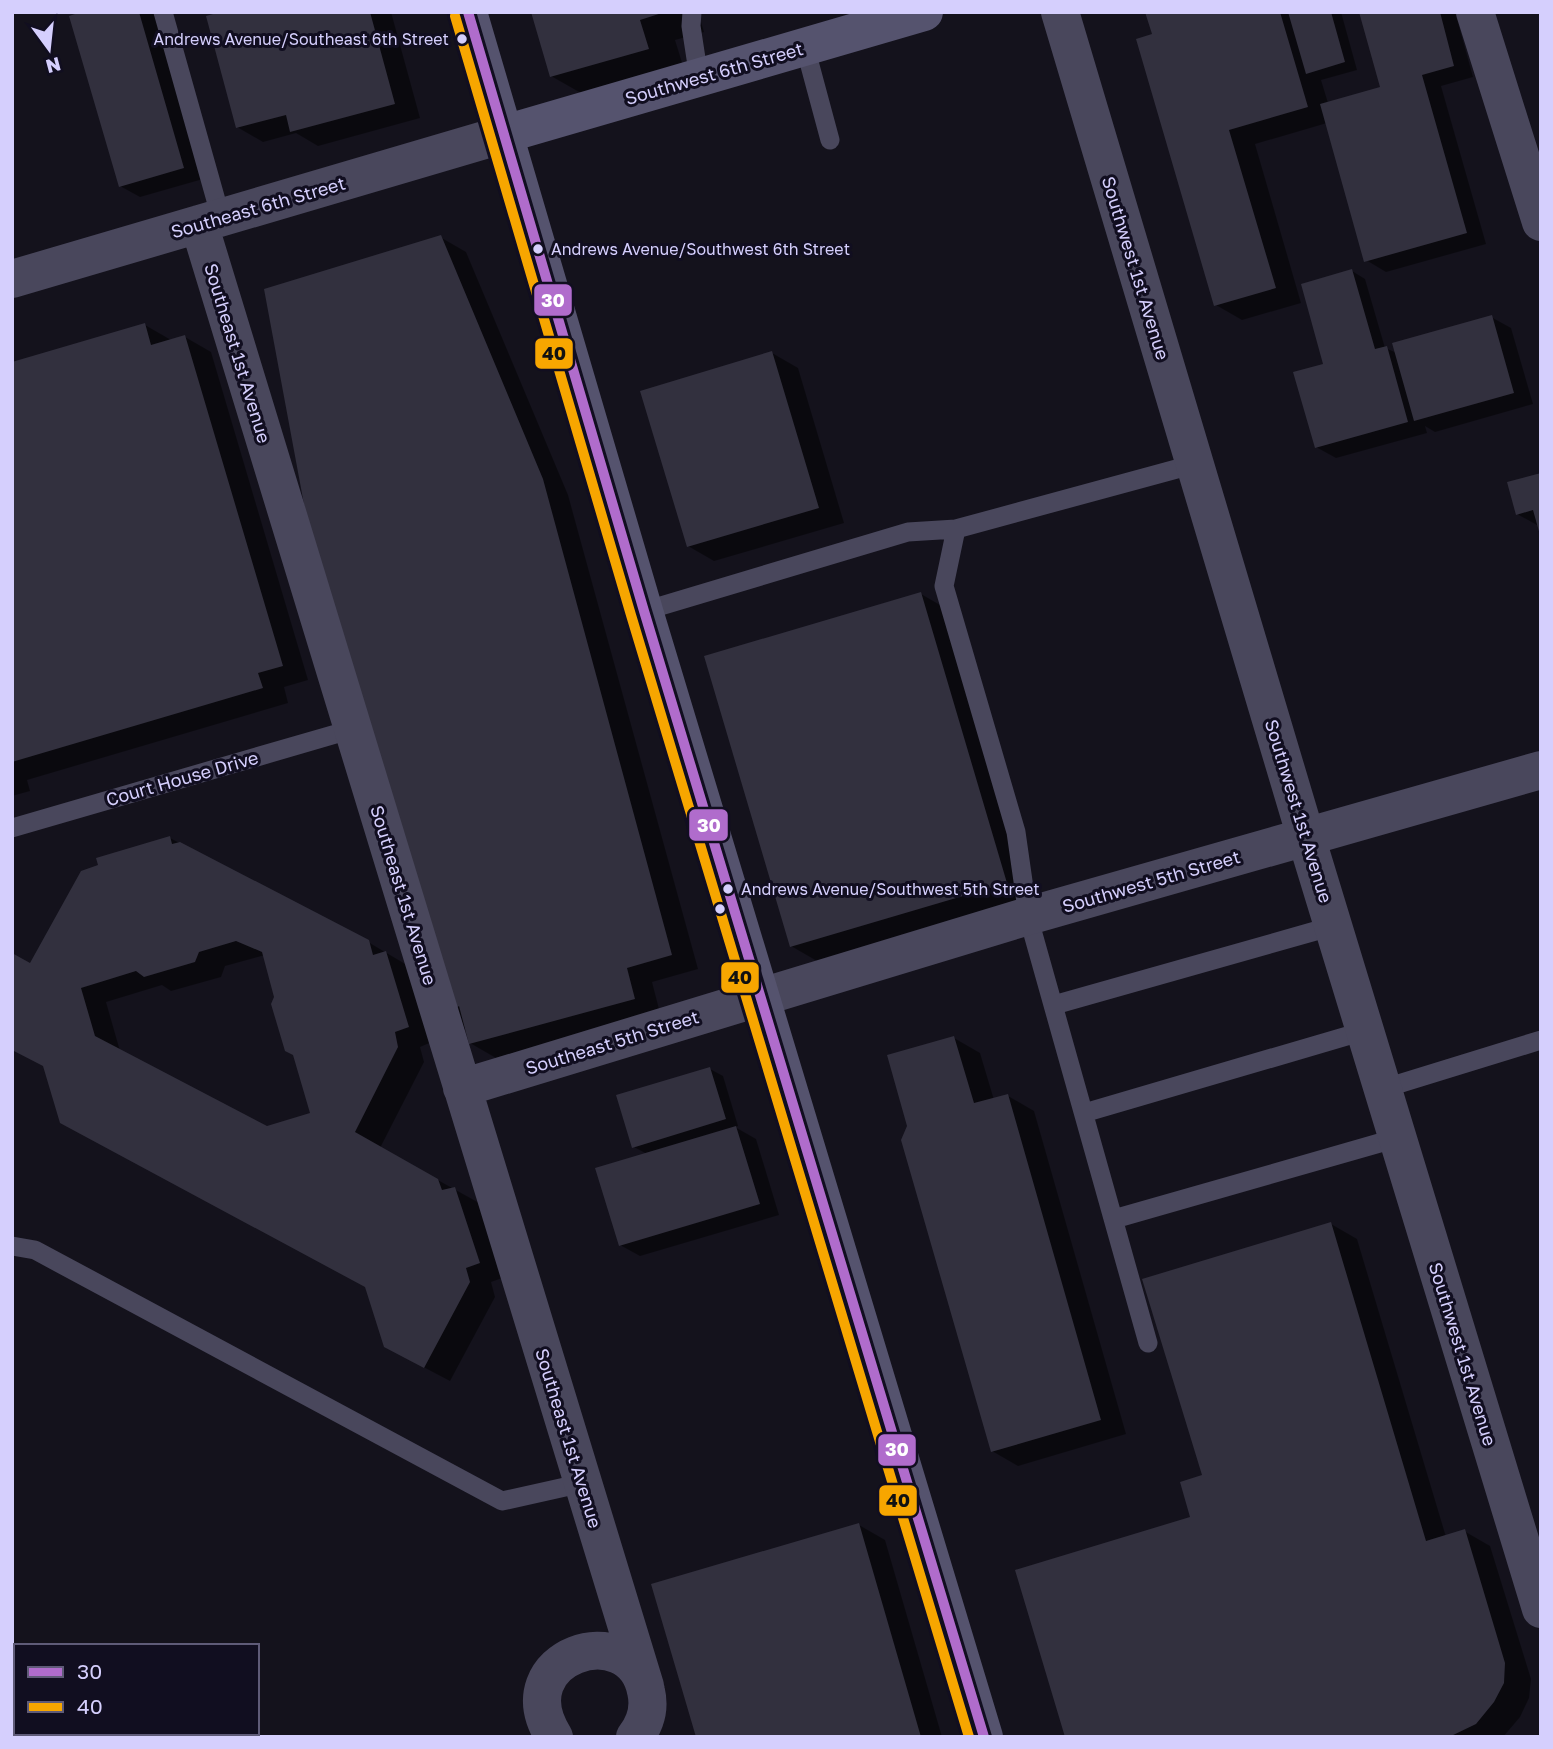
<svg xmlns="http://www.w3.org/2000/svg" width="1553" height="1749" font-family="'Golos Text',sans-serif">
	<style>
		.shadow { fill: #0007; fill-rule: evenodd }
		.building { fill: #32303e; fill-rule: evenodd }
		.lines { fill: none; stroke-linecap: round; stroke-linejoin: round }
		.lane { stroke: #49475c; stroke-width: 19 }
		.street { stroke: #49475c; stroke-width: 38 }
		.secondary { stroke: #55536e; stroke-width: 38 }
		.bus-1-casing { stroke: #110e20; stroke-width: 16 }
		.bus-2-casing { stroke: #110e20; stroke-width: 16 }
		.bus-1 { stroke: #b06ccc; stroke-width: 10 }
		.bus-2 { stroke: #f7a600; stroke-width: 10 }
		.bus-dot { fill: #d5cffd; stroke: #110e20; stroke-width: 2.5 }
		.labels { text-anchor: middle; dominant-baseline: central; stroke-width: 6; stroke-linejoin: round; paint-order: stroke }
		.bus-label { font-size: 16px; fill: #d5cffd; stroke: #110e20; text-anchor: start }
		.street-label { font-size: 18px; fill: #d5cffd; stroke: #110e20 }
		.line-badge { stroke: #110e20; stroke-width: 2.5 }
		.badge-label { font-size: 19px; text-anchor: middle; font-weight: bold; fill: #fff }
		.pale-badge-label { font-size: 19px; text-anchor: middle; font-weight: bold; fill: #111 }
	</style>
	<rect width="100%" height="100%" fill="#14121c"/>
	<!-- shadow -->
	<path class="shadow" d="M88 12H155L203 179 140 197 120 186Z
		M227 12H391L420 118 318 146 296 133 263 142 237 127Z
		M533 12H698L704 32 675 40 684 69 588 97 551 76Z
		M1147 12H1341L1357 70 1321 80 1328 103 1382 88 1361 12H1455L1473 77 1441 86 1486 244 1386 272 1366 260 1327 123 1255 144 1301 303 1242 320 1216 305Z
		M440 237 466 252 568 495 698 969 652 982 660 1013 496 1058 470 1043 467 1031 442 1017Z
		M1352 271 1365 279 1385 348 1397 353 1491 317 1511 328 1533 404 1435 432 1425 426 1427 433 1336 458 1316 447 1328 364Z
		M145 325 171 340 185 337 211 352 308 680 284 687 288 703 27 780 30 791 12 796V363Z
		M772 353 798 368 844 523 714 561 688 546Z
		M1541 474 1539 525H1537L1517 514Z
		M921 594 947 609 1032 898 817 961 791 946Z
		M170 838 368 942 412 968 434 1041 420 1047 424 1062 380 1148 481 1204 505 1277 491 1282 495 1297 450 1381 412 1361 367 1287 88 1137 31 965ZM265 955 312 1114 267 1128 120 1051 106 1002 162 985 171 991 221 977 225 966Z
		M954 1038 980 1053 994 1100 1008 1096 1034 1111 1126 1434 1018 1466 992 1451Z
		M710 1069 723 1076 738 1126 735 1127 756 1139 779 1215 640 1256 620 1245 647 1154 634 1147Z
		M1331 1224 1357 1239 1446 1537 1464 1531 1490 1546 1531 1679 1529 1698 1520 1717 1503 1737H1067L1193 1519 1204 1477Z
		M859 1525 885 1540 942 1737H697Z"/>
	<!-- building -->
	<path class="building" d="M81 12H139L184 168 119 187 69 16Z
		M220 12H370L395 104 290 132 286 115 236 128 206 16Z
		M531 12H662V13L640 20 649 49 550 77Z
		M1145 12H1280L1308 107 1229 130 1276 288 1214 306 1136 39 1152 34Z
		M1288 12H1331L1345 62 1306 74Z
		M1359 12H1440L1454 66 1422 75 1467 233 1364 262 1320 104 1380 87Z
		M441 235 543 479 672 955 627 968 635 999 469 1044 459 1006 441 1018 311 542 264 289Z
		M1352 269 1375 349 1387 346 1408 422 1315 448 1293 372 1323 364 1301 284Z
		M1492 315 1514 393 1414 421 1392 343Z
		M145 323 151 345 185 335 283 666 258 673 263 688 12 762V362Z
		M772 351 819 508 687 547 640 391Z
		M1541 473V535H1540L1533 510 1516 515 1507 482Z
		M921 592 1007 883 790 947 704 656Z
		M170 836 172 844 180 842 369 940 373 955 386 951 409 1027 395 1032 398 1047 355 1132 438 1179 442 1190 455 1187 480 1263 466 1268 470 1282 424 1368 384 1347 365 1287 60 1123 43 1066 12 1050V953L30 963 81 871 98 865 96 858ZM236 941 262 952 274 997 271 1004 285 1051 293 1055 310 1113 267 1126 95 1036 81 988 136 971 144 977 195 962 199 952Z
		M954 1036 974 1103 1008 1094 1101 1420 991 1452 901 1140 907 1126 887 1055Z
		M710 1067 726 1119 632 1148 616 1095Z
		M736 1126 760 1204 619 1246 595 1168Z
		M1331 1222 1426 1541 1465 1529 1505 1663 1504 1683 1494 1702 1476 1724 1449 1737H1065L1015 1570 1190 1517 1180 1482 1202 1475 1142 1279Z
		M859 1523 921 1737H696L651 1584Z"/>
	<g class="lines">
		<!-- lane -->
		<path class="lane" d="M163 12 221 218
			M692 12 691 26 699 78
			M805 47 830 140
			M956 529 944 586 1016 832 1028 916 1148 1343
			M644 611 908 532 956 529 1195 464
			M12 828 353 729
			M1054 1005 1333 926
			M1382 1089 1541 1040
			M1084 1113 1364 1031
			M1114 1219 1397 1138
			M12 1246 35 1250 502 1501 583 1483"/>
		<!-- street -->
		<path class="street" d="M1060 12 1306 837 1541 1609
			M1475 12 1541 222
			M199 224 645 1686
			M12 279 505 134
			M462 1088 1028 916 1541 770
			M38 1733 72 1737
			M554 1737C503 1656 631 1615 646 1691 650 1708 646 1723 635 1737"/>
		<!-- secondary -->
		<path class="secondary" d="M468 12 644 611 984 1737
			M505 134 924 12"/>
		<!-- bus-1 casing -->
		<g class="bus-1-casing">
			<path id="bus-1" d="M468 12 644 611 984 1737"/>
		</g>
		<!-- bus-2 casing -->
		<g class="bus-2-casing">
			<path id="bus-2" d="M455 16 631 615 969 1737"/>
		</g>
		<!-- bus-1 -->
		<use href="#bus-1" class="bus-1"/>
		<!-- bus-2 -->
		<use href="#bus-2" class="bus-2"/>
	</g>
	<!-- markers -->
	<g class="bus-dot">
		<circle cx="462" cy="39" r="6"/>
		<circle cx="538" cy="249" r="6"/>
		<circle cx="728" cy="889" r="6"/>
		<circle cx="720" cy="909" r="6"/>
	</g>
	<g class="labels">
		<!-- bus labels -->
		<g class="bus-label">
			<text x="449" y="39" text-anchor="end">Andrews Avenue/Southeast 6th Street</text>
			<text x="551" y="249">Andrews Avenue/Southwest 6th Street</text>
			<text x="741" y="889">Andrews Avenue/Southwest 5th Street</text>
		</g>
		<!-- street labels -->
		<g class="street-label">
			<text transform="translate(714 73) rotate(-16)">Southwest 6th Street</text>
			<text transform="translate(258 207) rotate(-16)">Southeast 6th Street</text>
			<text transform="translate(1136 268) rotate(73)">Southwest 1st Avenue</text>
			<text transform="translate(238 353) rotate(73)">Southeast 1st Avenue</text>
			<text transform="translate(182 778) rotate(-16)">Court House Drive</text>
			<text transform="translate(1299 811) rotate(73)">Southwest 1st Avenue</text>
			<text transform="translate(1151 881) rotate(-16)">Southwest 5th Street</text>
			<text transform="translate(404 895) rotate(73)">Southeast 1st Avenue</text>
			<text transform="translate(612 1042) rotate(-17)">Southeast 5th Street</text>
			<text transform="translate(1463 1354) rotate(73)">Southwest 1st Avenue</text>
			<text transform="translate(569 1438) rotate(73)">Southeast 1st Avenue</text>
		</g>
	</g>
	<g class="line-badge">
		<rect x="533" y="283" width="40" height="34" rx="7" fill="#b06ccc"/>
		<rect x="534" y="337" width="40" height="33" rx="7" fill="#f7a600"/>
		<rect x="688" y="808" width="41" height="34" rx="7" fill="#b06ccc"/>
		<rect x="720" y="961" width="40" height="33" rx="7" fill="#f7a600"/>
		<rect x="877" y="1433" width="40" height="34" rx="7" fill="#b06ccc"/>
		<rect x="878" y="1484" width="40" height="33" rx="7" fill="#f7a600"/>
	</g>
	<g class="badge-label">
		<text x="553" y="307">30</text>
		<text x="709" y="832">30</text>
		<text x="897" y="1456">30</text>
	</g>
	<g class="pale-badge-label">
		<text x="554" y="360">40</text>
		<text x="740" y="984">40</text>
		<text x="898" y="1507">40</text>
	</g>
	<!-- border -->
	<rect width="1553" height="1749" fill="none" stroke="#d5cffd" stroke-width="28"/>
	<!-- legend -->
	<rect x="14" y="1644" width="245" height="91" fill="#110e20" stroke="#5f5b78" stroke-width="2"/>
	<rect x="28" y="1667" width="35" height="10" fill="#b06ccc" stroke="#5f5b78" stroke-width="2"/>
	<text x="77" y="1679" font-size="21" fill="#d5cffd">30</text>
	<rect x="28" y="1702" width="35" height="10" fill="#f7a600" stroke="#5f5b78" stroke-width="2"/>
	<text x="77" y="1714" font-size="21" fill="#d5cffd">40</text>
	<!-- north arrow -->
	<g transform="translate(49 49) rotate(165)" stroke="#110e20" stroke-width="5" paint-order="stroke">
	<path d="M0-5L12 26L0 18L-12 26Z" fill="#d5cffd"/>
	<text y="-10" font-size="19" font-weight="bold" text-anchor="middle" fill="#d5cffd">N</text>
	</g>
</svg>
